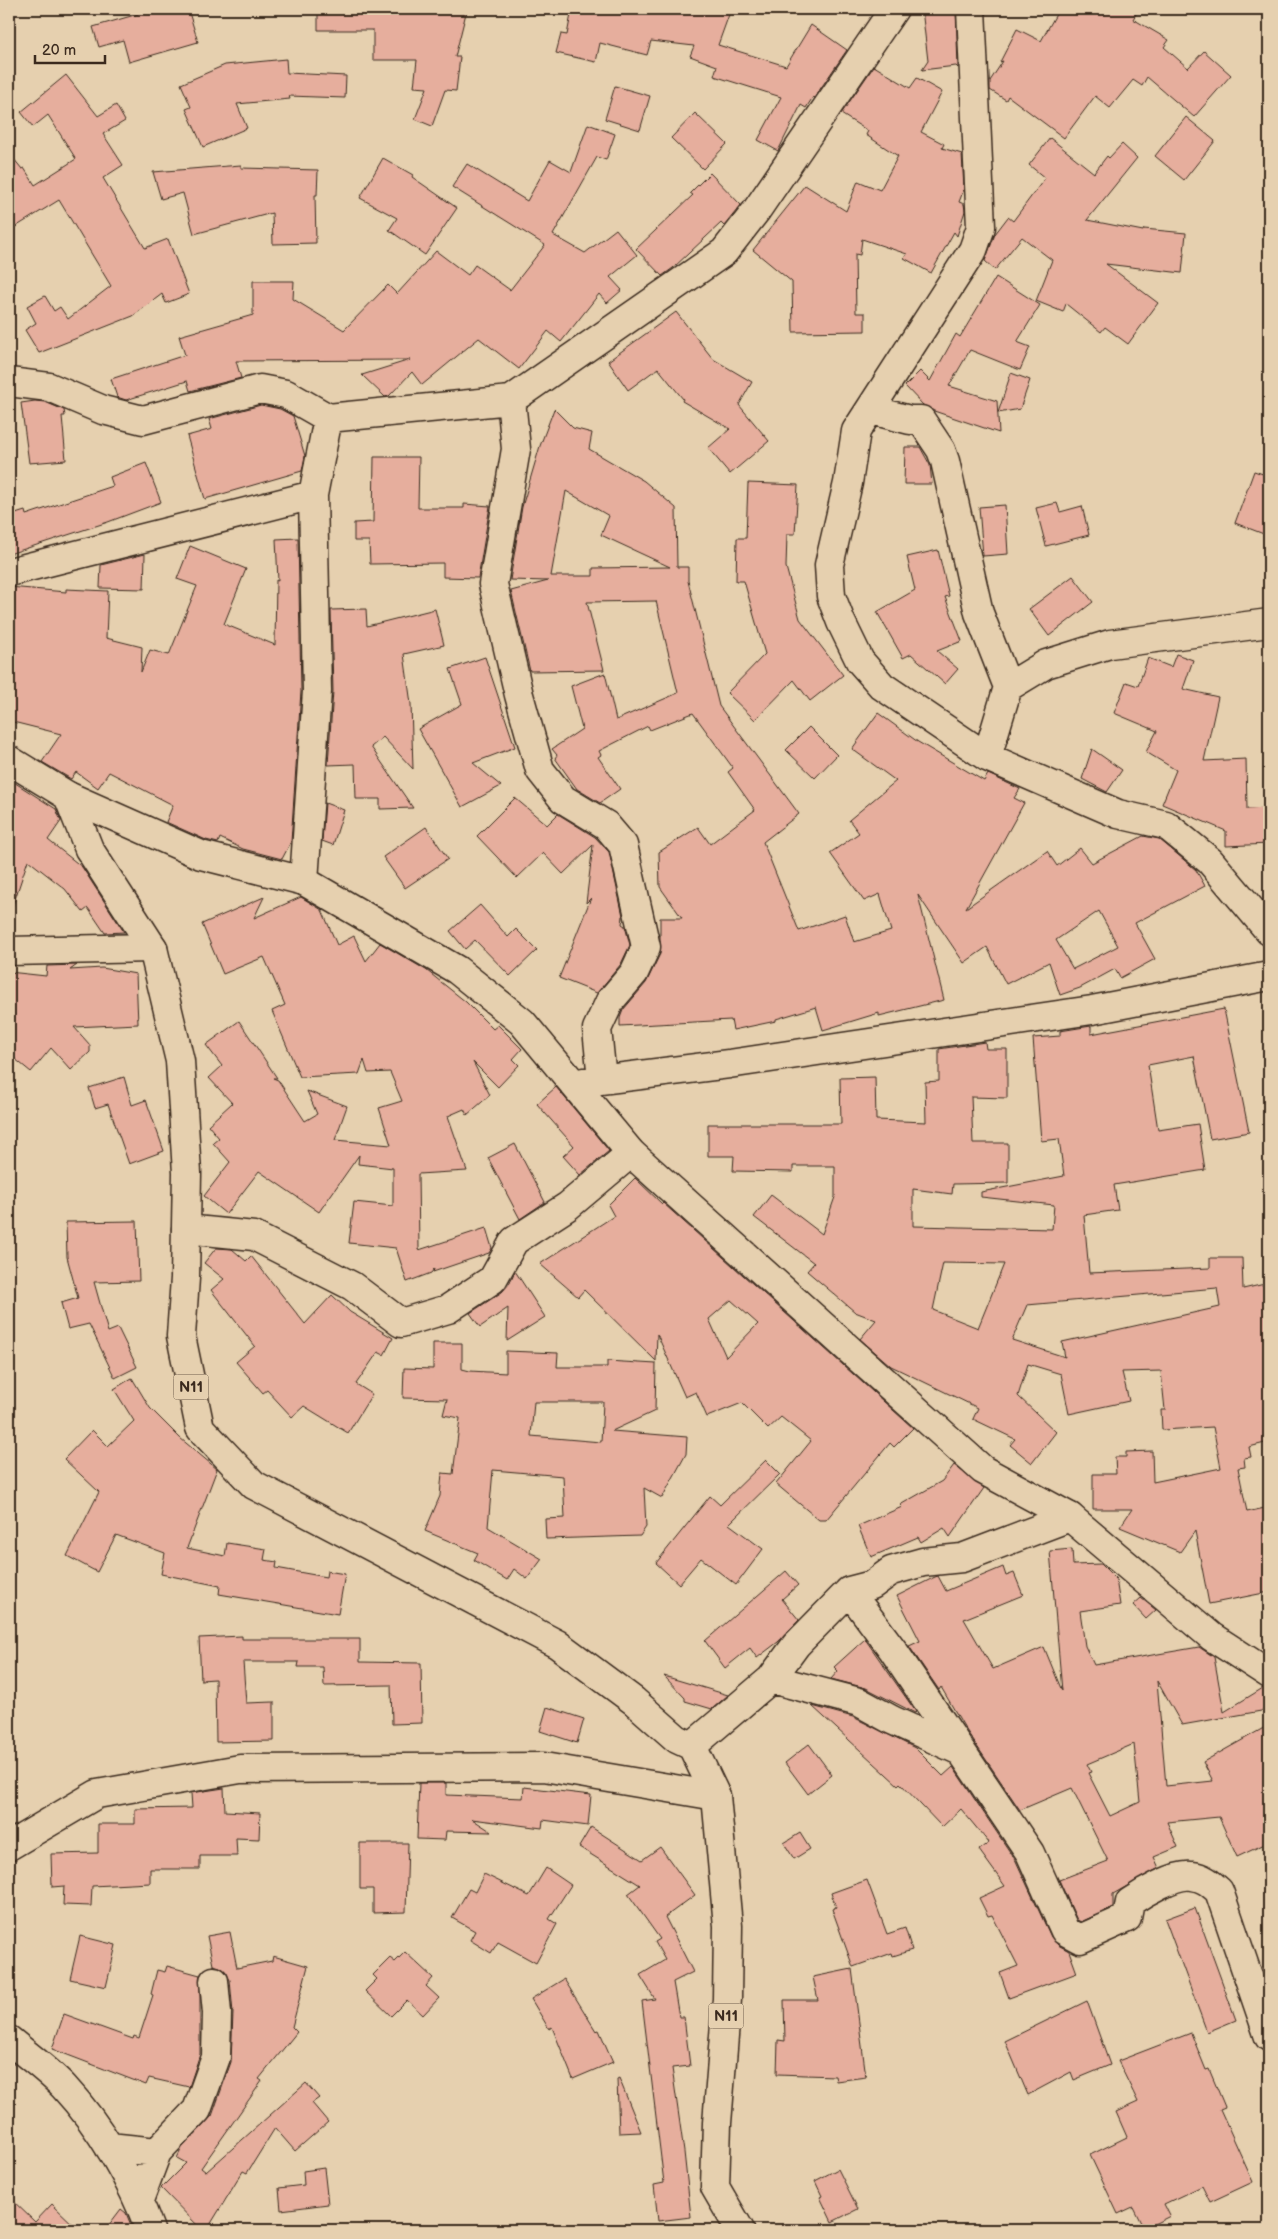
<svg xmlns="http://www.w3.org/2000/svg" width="1278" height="2239" font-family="'Balsamiq Sans',sans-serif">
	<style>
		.building { fill: #e6ae9d; stroke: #3b2a1e; fill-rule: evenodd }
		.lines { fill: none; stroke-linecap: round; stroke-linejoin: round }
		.minor-casing { stroke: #3b2a1e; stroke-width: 31 }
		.tertiary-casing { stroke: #3b2a1e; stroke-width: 31 }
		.trunk-casing { stroke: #3b2a1e; stroke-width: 31 }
		.minor { stroke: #e6d0af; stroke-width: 28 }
		.tertiary { stroke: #e6d0af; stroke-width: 28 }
		.trunk { stroke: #e6d0af; stroke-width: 28 }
		.labels { text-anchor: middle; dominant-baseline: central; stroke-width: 4; stroke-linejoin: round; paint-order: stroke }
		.shield { fill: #e6d0af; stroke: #6e5c4a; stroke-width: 1 }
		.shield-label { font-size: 15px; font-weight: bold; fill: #3b2a1e }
	</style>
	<rect width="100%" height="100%" fill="#e6d0af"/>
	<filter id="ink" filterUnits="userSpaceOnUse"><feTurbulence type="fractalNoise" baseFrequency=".02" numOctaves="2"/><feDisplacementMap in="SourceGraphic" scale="10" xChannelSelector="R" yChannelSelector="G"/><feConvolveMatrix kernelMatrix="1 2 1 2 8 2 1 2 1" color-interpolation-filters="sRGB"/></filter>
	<g filter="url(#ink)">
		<!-- building -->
		<path class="building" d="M137 9H188L198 42 129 62 123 40 99 47 93 27 138 14Z
			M374 9H467L455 57H460L456 91 445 90 432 126 415 119 427 88 414 87 417 60H373V30H318V11L374 12Z
			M572 9H731L718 45 786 66 811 25 847 50 814 98 813 97 806 108 801 105 778 151 758 140 781 97 714 76 717 66 690 56 694 46 651 41 647 55 600 43 596 62 556 53 561 34 567 35Z
			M922 9H956L958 68 956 66 922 70 928 61Z
			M1059 9H1139L1133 19 1169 40 1164 47 1188 68 1204 51 1231 75 1194 117 1147 77 1142 86 1133 80 1110 108 1095 96 1064 138 1008 96 1006 100 990 90V81L1003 61 1000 62 1017 29 1041 41Z
			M286 59 287 73 346 76 345 98 289 96 290 99 237 104 247 128 203 147 186 109 191 107 181 84 225 65Z
			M874 66 910 88 917 78 942 92 921 132 944 144 942 148 962 154 964 189 959 202 964 204 965 211 957 236 954 232 931 273 904 258 907 254 862 239 860 255 855 254 856 313H865V331L793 332 792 282 753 250 805 185 846 211 858 181 880 190 898 156 866 135 868 131 841 114Z
			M66 75 98 116 116 105 125 121 103 134 123 165 103 178 145 248 168 239 189 294 166 303 162 294 133 316 39 353 25 330 36 323 27 306 45 296 54 311 60 307 68 319 111 286 59 200 9 231V153L22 169 24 168 35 185 76 159 48 115 33 127 21 112Z
			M615 86 650 96 640 130 605 119Z
			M695 113 727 144 703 169 671 138Z
			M1186 117 1215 141 1184 180 1155 156Z
			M588 124 615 134 606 160 597 157 553 235 585 253 616 229 637 255 610 277 622 290 607 303 599 294 561 342 548 331 519 369 479 338 422 385 412 372 389 396 385 397 362 375 410 360 236 361 241 378 190 391 187 381 126 400 117 397 111 379 185 355 179 336 253 315V281H294L293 299 344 330 388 285 397 294 436 251 468 275 475 265 510 290 545 245 452 187 467 164 527 201 550 160 571 172Z
			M1050 138 1094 173 1107 156 1109 158 1122 144 1137 158 1087 220 1143 231 1144 229 1186 233 1182 273 1106 264 1158 303 1128 344 1105 327 1101 332 1066 304 1063 312 1036 301 1052 260 1022 237 995 270 985 261 995 234 1008 217 1013 221 1045 178 1029 165Z
			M383 158 413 175 412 177 457 208 425 255 389 230 397 218 360 198Z
			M241 165V168L318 170 317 195H315L316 243 273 244 272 213 194 234 183 193 161 199 153 172Z
			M710 173 741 205 724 226 721 223 673 268 662 276 636 249 693 195 690 193Z
			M996 277 1040 305 1017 342 1030 347 1020 370 970 350 949 386 997 401 999 433 934 411 923 405 905 386 920 371 930 381 956 334 960 337Z
			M676 312 713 359 752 382 739 405 769 441 730 474 708 448 730 429 682 401 683 399 658 368 628 390 608 361Z
			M1011 373 1030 380 1020 409 998 413Z
			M35 401 45 402 64 410 65 416H62L66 460 29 463 21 403Z
			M261 405 280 409 293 416 305 456 302 471 205 499 187 436 212 429 209 419Z
			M554 409 573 428 592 433 589 449 644 481 676 508 677 567H688V581L719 706 799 814 763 842 799 931 845 915 854 942 891 931 880 894 864 901 830 853 859 833 849 820 896 781 852 749 878 713 918 742 984 781 988 774 1020 789 1014 798 1024 803 966 908 1047 851 1057 866 1080 848 1092 863 1143 836 1159 839 1196 870 1205 886 1135 923 1155 959 1120 978 1115 969 1080 988 1060 995 1049 962 1006 984 987 947 964 963 918 895 944 1000 879 1016V1013L823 1030 816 1007 776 1019V1021L733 1030 731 1020 620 1026V1018L623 1010 646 983 660 954V918H682L660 887 659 852 698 827 710 844 755 810 728 772 733 768 693 713 650 730 648 726 599 751 601 755 598 757 620 789 600 803 577 789 555 758 557 755 552 749 582 729 571 686 605 673 616 720 678 693 656 601 587 602 604 670 530 671 511 591 548 581 510 580 522 507 540 446ZM566 491 609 516 601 535 670 567 593 568V576H551ZM1099 911 1118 946 1073 969 1056 940Z
			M905 447H920L930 465 932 484H904Z
			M374 457H419L418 508H464V504L490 506 478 578 443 577V563L370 564 369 541H354V523L373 522Z
			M146 463 161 502 108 522 9 554V516L25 511 26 515 113 486 110 477Z
			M1254 471 1269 476V536L1235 523Z
			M748 483 798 485 795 534H787L786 567 800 619 843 675 810 701 794 680 755 720 727 693 765 654 744 581H736L737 538H746Z
			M1057 503 1060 512 1082 506 1089 535 1046 546 1036 508Z
			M1005 505 1008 554 983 556 979 507Z
			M298 538 301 691 291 842 282 859 243 849 220 838 218 843 206 840 166 822 173 805 109 772 98 788 76 772 71 779 42 762 61 734 9 721V587L66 592V589L108 591 106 638 142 647 141 672 150 650 169 655 197 586 177 579 190 546 246 569 224 624 275 645 276 580 278 581 276 539Z
			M938 550 949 596 945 597 962 641 937 651 958 669 945 684 911 654 903 658 877 612 915 590 907 557Z
			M145 554 144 589 100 588 101 565Z
			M1073 576 1093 602 1049 636 1029 609Z
			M366 609 367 626 435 609 444 645 404 654 411 704 413 769 383 737 371 747 413 808 380 809V799H356L355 764 328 765 333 691 331 610Z
			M1176 654 1193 660 1183 689 1218 697 1204 761 1246 759 1247 809 1269 808V844L1226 846V831L1162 804 1176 770 1146 752 1157 731 1114 713 1126 682 1138 686 1148 658 1171 667Z
			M485 657 515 747 473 763 501 786 462 807 418 729 462 704 450 669Z
			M809 727 837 755 815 778 786 750Z
			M1092 749 1122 770 1107 792 1082 779Z
			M9 779 56 809 61 821 48 840 82 867 124 932 105 933 88 908 83 912 65 889 28 860 12 908H9Z
			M515 798 547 825 558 814 595 837 609 852 623 916 622 924 625 926 630 945 621 964 597 993 559 978 591 898 586 903 593 845 563 874 543 853 517 878 477 836Z
			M325 803 344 810 333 845 322 841Z
			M426 827 448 859 405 888 383 857Z
			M264 897 254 918 301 897 322 910 337 945 354 936 366 961 380 943 426 970 466 1002 493 1029 498 1025 522 1049 513 1059 519 1065 498 1087 473 1062 490 1095 467 1115 464 1109 448 1116 467 1171 418 1174 419 1250 486 1228 492 1248 489 1253 433 1272 434 1269 431 1273 407 1282 396 1248 349 1243 354 1202 393 1206V1168L358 1164 359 1155 319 1212 259 1171 226 1214 204 1196 230 1162 213 1143 219 1138 208 1125 232 1103 209 1078 222 1066 206 1045 239 1021 277 1078H273L278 1080 305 1121 317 1114 307 1091 347 1106 335 1140 391 1145 379 1108 402 1101 390 1072 368 1073 364 1060 359 1074 300 1077 272 1011 285 1005 264 957 223 974 202 924Z
			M480 905 508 937 516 929 537 950 510 976 475 940 465 949 450 931Z
			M77 965 70 970 102 968 136 974 138 1024 74 1027 90 1045V1052L71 1070 51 1048 31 1072 9 1054V972L46 976 47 966Z
			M1224 1009 1249 1132 1210 1139 1194 1056 1148 1065 1158 1130 1198 1124 1205 1170 1114 1185 1118 1210 1084 1215 1089 1273 1210 1268V1258H1242L1243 1289 1269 1283V1442L1249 1447 1251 1457 1244 1458 1245 1467 1238 1468 1247 1512 1269 1507V1592L1209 1604 1195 1531 1180 1552 1120 1527 1132 1509H1093V1474H1116L1115 1457H1126V1452L1152 1451 1153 1482 1221 1468 1213 1427 1162 1430 1161 1410H1165L1161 1371 1122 1372 1129 1401 1069 1414 1061 1374 1028 1364 1018 1396 1056 1432 1032 1463 1010 1445 1015 1439 973 1419 978 1408 891 1366 860 1339 876 1320 855 1312 807 1271 814 1263 754 1217 771 1195 822 1234 835 1197V1166H793V1172L733 1171 734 1156H708V1124H841L840 1078 875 1077 876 1120 926 1122 925 1082 939 1081V1049L985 1042 986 1049H1007V1098L971 1097 973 1143H1008V1183L953 1184 952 1194 913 1189V1226L1052 1229 1054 1205 981 1197V1192L1064 1176 1059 1139 1041 1141 1033 1038 1060 1036V1031L1091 1026V1034ZM943 1263 1004 1264 978 1328 933 1310ZM1217 1288 1220 1307 1062 1342 1065 1357 1012 1340 1027 1305Z
			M124 1077 132 1105 146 1100 164 1151 129 1164 108 1104 95 1108 89 1088Z
			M556 1087 609 1151 580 1175 563 1156 574 1146 537 1104Z
			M515 1144 545 1202 520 1219 488 1158Z
			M635 1178 662 1204 663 1203 913 1428 894 1447 890 1443 826 1520H819L776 1484 811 1441 781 1417 768 1429 742 1403 707 1417 696 1392 685 1397 657 1334 656 1361 584 1290 578 1297 540 1264 614 1216 608 1205ZM731 1300 758 1324 726 1357 709 1319Z
			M137 1221 139 1281 94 1282 108 1332 118 1328 137 1367 115 1378 89 1324 68 1329 61 1303 78 1298 67 1257 66 1222Z
			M216 1248 232 1249 246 1261 251 1256 305 1324 332 1295 350 1312 393 1338 384 1355 378 1352 356 1384 372 1394 348 1433 304 1406 292 1417 267 1390 263 1393 236 1362 255 1346 211 1290 224 1279 204 1263Z
			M515 1271 545 1317 507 1341 508 1308 480 1327 470 1313 502 1292 509 1284Z
			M433 1343H462V1369L470 1371 506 1373V1351L558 1353 557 1367H607V1361L656 1364 655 1411 612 1431 687 1437 686 1454 662 1498 644 1488 646 1527 640 1536 546 1539 545 1519 565 1518 563 1476 493 1470 488 1527 542 1559 527 1579 514 1569 507 1580 474 1560 478 1553 425 1531 440 1496 442 1473 453 1474 460 1418 443 1415 447 1399 403 1398 404 1368 433 1369ZM534 1402H603L601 1442 531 1436Z
			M132 1378 150 1408 180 1438 217 1469 187 1548 225 1556 227 1543 266 1549 264 1560 277 1562 276 1568 326 1577 327 1571 345 1574 338 1614 219 1594 220 1586 161 1574 165 1553 116 1535 97 1572 67 1556 99 1492 64 1459 92 1430 108 1446 134 1421 114 1389Z
			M766 1460 780 1474 729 1524 763 1549 736 1585 701 1558 679 1584 656 1563 710 1496 720 1505Z
			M954 1465 984 1488 950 1537 944 1528 921 1542 918 1537 871 1557 858 1526 902 1507 900 1505 942 1481Z
			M1072 1549 1073 1565 1101 1564 1116 1579 1120 1605 1080 1611 1085 1646 1094 1665 1199 1647 1214 1657 1224 1712 1263 1688 1269 1689V1707L1261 1711 1182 1725 1157 1681 1166 1786 1213 1781 1203 1762 1269 1725V1842L1237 1857 1219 1817 1167 1822 1178 1847 1154 1857 1159 1868 1113 1894V1907L1081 1922 1077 1920 1059 1880 1108 1861 1072 1788 1020 1810 966 1730 941 1687 939 1690 909 1646 920 1641 897 1596 935 1577 938 1576 946 1591 1003 1567 1006 1576 1014 1573 1023 1595 964 1619 993 1669 1044 1647 1062 1691 1050 1551ZM1134 1744 1140 1802 1110 1816 1088 1773 1091 1772 1087 1764Z
			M786 1571 798 1585 782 1599 799 1620 778 1642 757 1658 750 1648 725 1668 705 1641Z
			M1141 1598 1156 1610 1146 1619 1133 1605Z
			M242 1636V1639H360V1662L421 1663 422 1723 392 1724 391 1685 324 1686 323 1667H298L299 1662H243L246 1703 274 1702V1741L216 1742 215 1679 201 1680 199 1638Z
			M865 1639 916 1712 915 1713 866 1688 831 1679 838 1671 834 1667Z
			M664 1676 728 1695 712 1709 685 1701V1698Z
			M812 1706 853 1717 915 1748 943 1776 953 1767 1016 1861 1051 1937 1058 1945 1069 1951 1077 1973 1009 1998 1000 1973 1018 1966 992 1915 988 1916 979 1898 1005 1886 979 1850 989 1843 961 1809 942 1827 900 1783 898 1785Z
			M547 1707 584 1719 577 1743 540 1731Z
			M809 1744 832 1775 808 1794 785 1763Z
			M419 1783H446V1795L523 1798 524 1787 591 1795 588 1826 543 1820 542 1828 472 1819 492 1832 446 1831 445 1840 417 1839Z
			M224 1788 225 1811 260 1813 259 1839 236 1838 237 1856H200V1869H150V1883L92 1886 91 1906 63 1905 64 1886 52 1887 51 1854 98 1853V1824H135V1809L192 1808 191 1793Z
			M591 1827 642 1860 660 1847 695 1895 665 1917 693 1972 673 1982 679 2017H684L690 2066 672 2068 684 2152 691 2217 658 2221 654 2185 664 2183 642 2001 655 1999 640 1975 665 1960 655 1942 660 1939 628 1894 640 1885 579 1847Z
			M800 1833 810 1849 794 1859 784 1843Z
			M360 1843H408L406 1912 373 1913V1889H360Z
			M546 1868 571 1885 549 1919 557 1924 536 1963 498 1942 491 1953 470 1940 475 1931 452 1918 469 1889 475 1892 484 1874 529 1896Z
			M867 1880 887 1934 905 1928 912 1950 893 1956 892 1953 853 1967 832 1909 836 1907 831 1893Z
			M1195 1908 1236 2020 1207 2032 1165 1919Z
			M230 1932 237 1968 272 1961 273 1956 308 1966 292 2027 297 2032 259 2079 262 2081 201 2168 206 2172 306 2083 319 2098 312 2103 328 2122 295 2151 275 2128 247 2173 243 2171 207 2230H202L161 2188 186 2163 177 2158 182 2148 212 2116 231 2062 233 2013 230 1980 226 1972 220 1967 213 1965 207 1936Z
			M80 1936 116 1945 106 1987 70 1979Z
			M405 1952 433 1978 426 1986 439 1998 423 2015 407 2000 391 2016 365 1991 377 1979 373 1975 390 1958 395 1962Z
			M167 1966 200 1975V2054L189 2087 149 2078 146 2085 52 2049 64 2014 133 2039 134 2036 139 2038 153 1995 151 1994 157 1970 165 1972Z
			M852 1969 866 2077 836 2081 835 2076 777 2074 778 2040 785 2041 784 2000H818L813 1977Z
			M564 1979 596 2031 599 2030 613 2062 573 2079 552 2027 549 2029 531 1999Z
			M1087 2001 1110 2065 1074 2080 1071 2072 1028 2095 1005 2041Z
			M1191 2033 1206 2070 1209 2069 1225 2107 1220 2109 1253 2182 1210 2202 1202 2186 1164 2204 1170 2216 1144 2229 1133 2207 1118 2214 1090 2155 1127 2137 1116 2112 1138 2102 1118 2061Z
			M619 2078 641 2132 619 2133 617 2079Z
			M324 2168 328 2204 281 2210 279 2188 304 2185 303 2171Z
			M838 2169 858 2209 832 2222 820 2197 822 2196 815 2181Z
			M9 2197 35 2222 52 2204 79 2230H9Z
			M121 2209 126 2213 133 2230H105Z"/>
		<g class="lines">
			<!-- minor casing -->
			<g class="minor-casing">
				<path id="minor" d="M971 9 981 227 973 250 856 431 848 483 829 565 831 596 841 622 860 661 882 686 987 757 1118 814 1166 825 1210 861 1269 931
					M9 382 49 387 103 410 143 420 260 389 286 394 328 418 511 400 724 252 756 211 894 9
					M511 400 516 449 493 584 519 695 540 770 563 799 606 825 623 845 646 947 634 973 610 1001 597 1029 602 1079
					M871 410 910 420H921L941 450 945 461 979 613 1008 687
					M9 572 313 495
					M987 757 1008 687 1046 664 1110 644 1269 623
					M304 881 317 691 313 495 328 418
					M9 951 153 948
					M584 1082 729 1064 1092 1010 1269 976
					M186 1229 254 1236 352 1286 401 1323 448 1309 493 1279 514 1241 568 1206 631 1153
					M849 1591 893 1650 1030 1853 1065 1931 1080 1939 1127 1918 1130 1902C1143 1893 1176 1873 1192 1876 1203 1877 1210 1883 1219 1891L1269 2037
					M771 1679 859 1702 892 1720 958 1750
					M692 1746 771 1679 796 1645 849 1591 872 1585 891 1571 923 1562 962 1558 1070 1517
					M9 2040C27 2055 48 2070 64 2087 100 2126 132 2180 150 2230
					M109 2147 157 2152 197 2110 216 2057 217 2013 214 1981
					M139 2200 157 2152"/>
			</g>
			<!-- tertiary casing -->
			<g class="tertiary-casing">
				<path id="tertiary" d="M68 796 201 855 304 881 457 970 522 1022 631 1153 983 1470 1070 1517 1212 1637 1269 1674
					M9 1846 97 1794 240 1769 544 1767 716 1796"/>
			</g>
			<!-- trunk casing -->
			<g class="trunk-casing">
				<path id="trunk" d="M9 760 68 796 89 849 153 948 180 1061 187 1173 185 1278 181 1336 200 1428 254 1485 557 1644 634 1701 677 1739 692 1746 716 1796 728 1926 727 1999 717 2123 715 2187 740 2230"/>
			</g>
			<!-- minor -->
			<use href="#minor" class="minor"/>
			<!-- tertiary -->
			<use href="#tertiary" class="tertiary"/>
			<!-- trunk -->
			<use href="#trunk" class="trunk"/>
		</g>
	</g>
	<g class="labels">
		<!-- shield labels -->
		<g class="shield">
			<rect x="173.5" y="1374.5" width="35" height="25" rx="4"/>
			<rect x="708.5" y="2003.5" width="35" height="25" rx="4"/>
		</g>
		<g class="shield-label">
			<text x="191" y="1387">N11</text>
			<text x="726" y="2016">N11</text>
		</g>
	</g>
	<!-- margin -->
	<rect width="1278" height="2239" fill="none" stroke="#e6d0af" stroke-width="30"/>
	<rect x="15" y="15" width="1248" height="2209" fill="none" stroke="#3b2a1e" stroke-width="2" filter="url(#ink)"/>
	<!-- scale -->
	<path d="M35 55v8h70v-8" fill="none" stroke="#3b2a1e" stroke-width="2.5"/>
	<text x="42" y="55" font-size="15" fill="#3b2a1e" stroke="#e6d0af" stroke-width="4" paint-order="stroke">20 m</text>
</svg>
